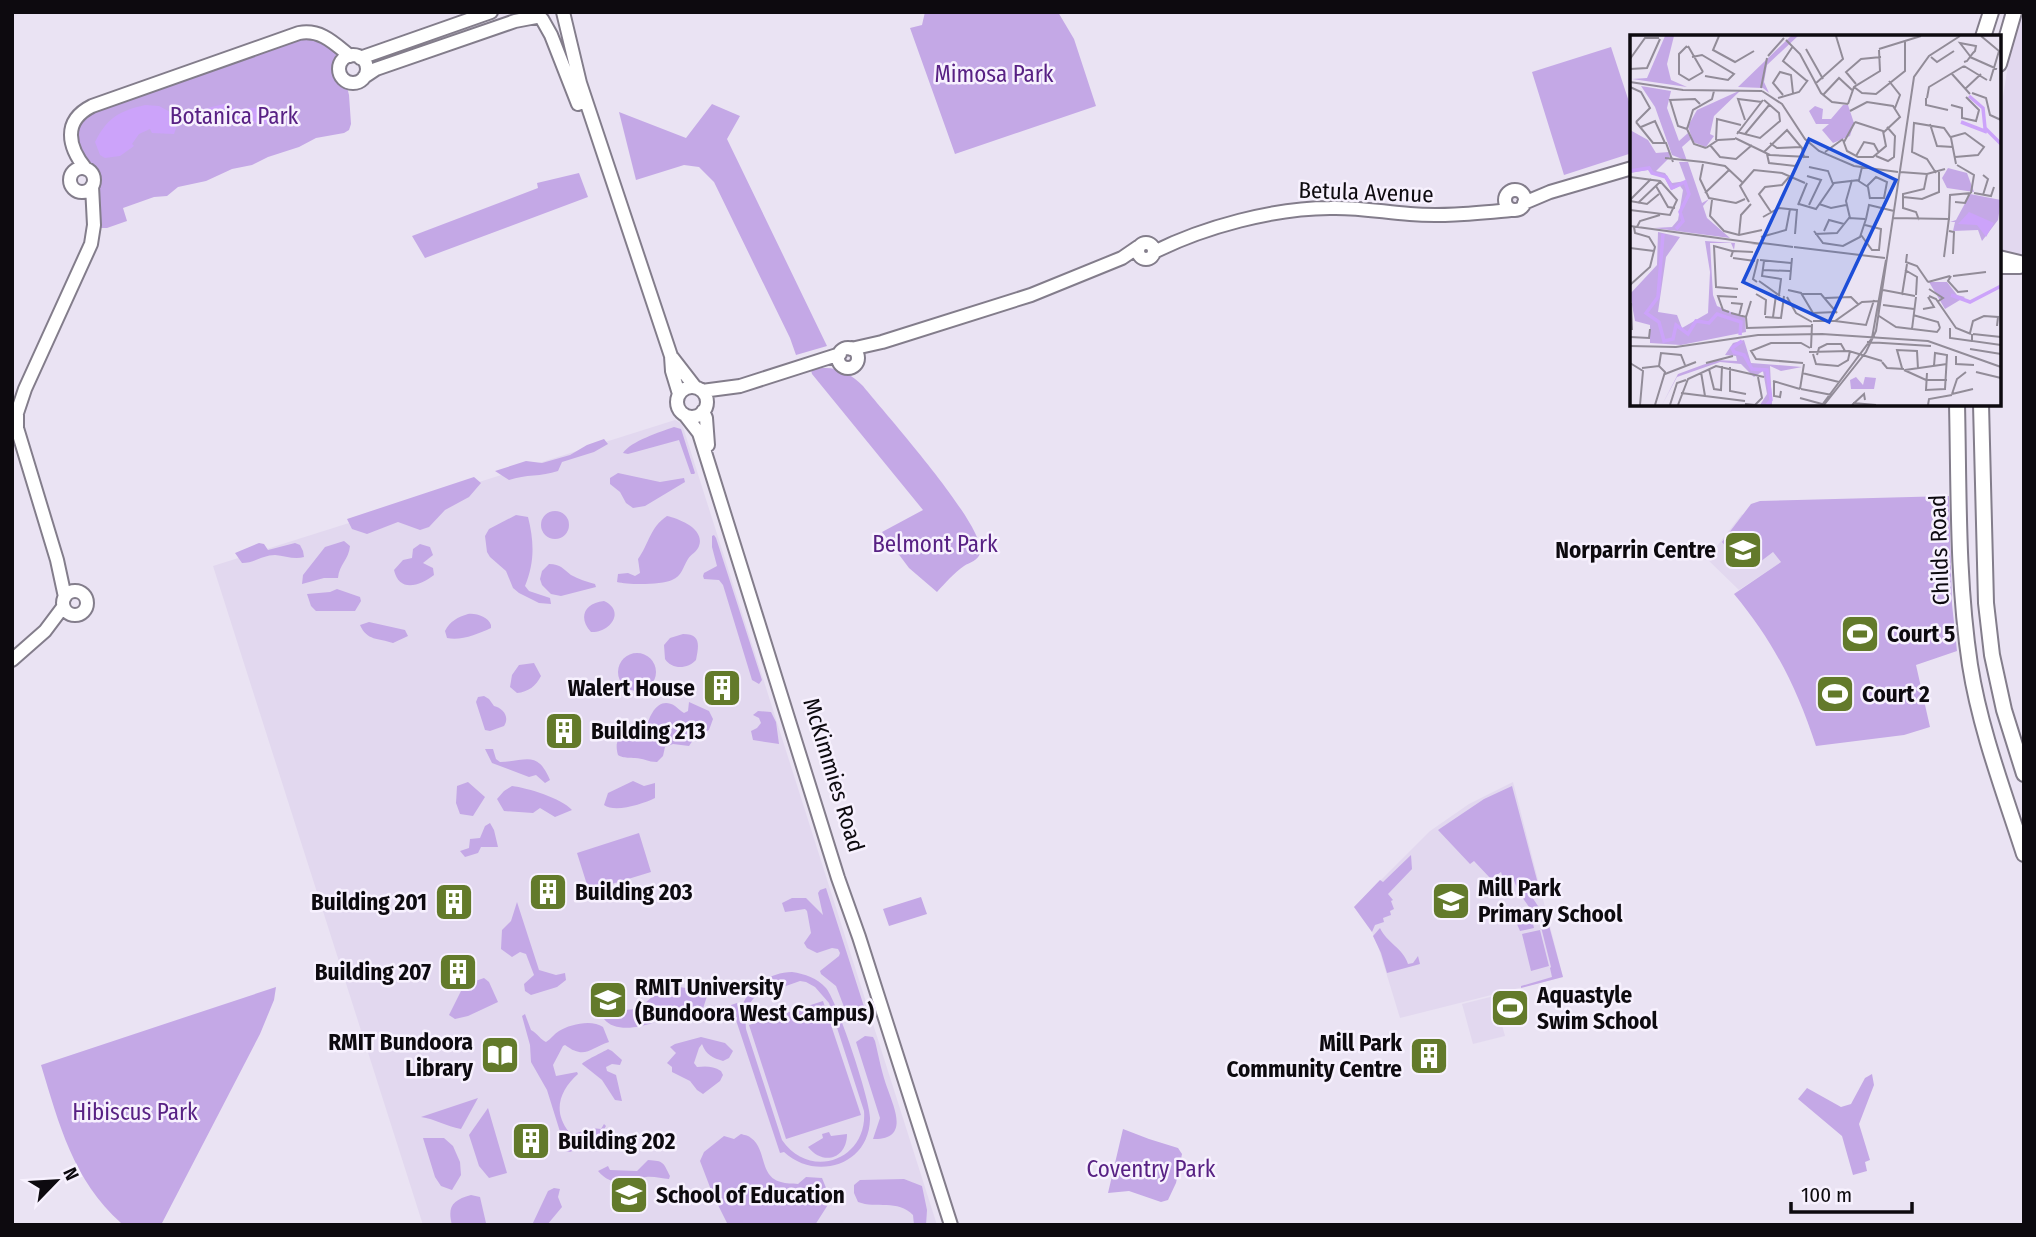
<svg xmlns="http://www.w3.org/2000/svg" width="2036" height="1237" font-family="'Fira Sans Condensed',sans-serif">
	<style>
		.built { fill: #e2d8ef }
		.green { fill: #c4a8e6; fill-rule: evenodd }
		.water { fill: #cca3fa }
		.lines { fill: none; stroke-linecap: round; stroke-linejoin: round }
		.secondary-casing { stroke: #837d8b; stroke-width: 16 }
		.primary-casing { stroke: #837d8b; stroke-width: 18 }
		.secondary { stroke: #fff; stroke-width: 12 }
		.primary { stroke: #fff; stroke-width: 14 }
		.labels { text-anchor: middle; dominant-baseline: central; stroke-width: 5; stroke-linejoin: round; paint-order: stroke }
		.park-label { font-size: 23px; fill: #582184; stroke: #f7f1fe }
		.street-label { font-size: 23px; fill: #0d0a0f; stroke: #f7f1fe }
		.poi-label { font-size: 23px; font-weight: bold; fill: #0d0a0f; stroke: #f7f1fe; text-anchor: start }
		.inset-river { fill: none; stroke: #cca3fa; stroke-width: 3.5 }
		.inset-road { fill: none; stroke: #928c98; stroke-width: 2 }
		.view { fill: #1d4ed8; fill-opacity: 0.15; stroke: #1d4ed8; stroke-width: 3.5 }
		.inset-edge { fill: none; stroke: #0d0a0f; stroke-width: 3.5 }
	</style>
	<rect width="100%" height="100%" fill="#eae3f3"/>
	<!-- built -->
	<path class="built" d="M2019 12H2024V259L1999 253V122L2015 21Z
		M675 420 682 424 937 1225H423L213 566Z
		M1742 514 1781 562 1739 590 1707 559Z
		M1513 782 1563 977 1400 1018 1378 946 1372 932 1354 907 1430 831 1469 804Z
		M1494 996 1505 1036 1473 1044 1462 1004Z"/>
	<!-- green -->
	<path class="green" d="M925 12H1058L1074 39 1096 106 955 154 910 28 922 25Z
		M314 37 331 47 336 55 338 74 347 87 349 95 351 124 349 130 344 133 316 138 299 147 268 157 252 165 232 169 206 181 178 187 167 196 154 197 123 208 127 221 107 228H99L100 216 94 197 96 178 93 170 80 155 76 129 83 118 96 109 99 111 112 106 113 103 151 90 153 92 207 72 210 70 250 56 252 57 292 43 294 40Z
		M1611 47 1632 111V153L1564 175 1532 72Z
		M712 104 740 116 727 139 827 346 796 355 790 338 714 182 699 167 684 165 636 180 619 112 686 138Z
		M579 173 588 197 425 258 412 236 538 188 537 183Z
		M822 368C839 367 851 374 863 386 882 410 988 528 980 553 978 561 970 562 964 566 954 573 945 583 937 592L909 568 882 532 923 510 812 374 811 370Z
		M674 427 681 429 682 432 695 473 694 474H691L679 440 628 454 623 453C631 441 660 432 674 427Z
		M604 439 608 444 594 452 562 462 558 471C541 477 526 474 509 480L495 471 526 461 542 463 570 455 587 445Z
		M618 473 660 482 684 478 685 482 645 506 633 508 626 503 620 492 610 484V478Z
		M474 477 481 483 469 497 445 510 429 527 420 530 398 522 367 534 352 529 347 519Z
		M1949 496 1952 604 1957 651 1916 665 1930 727 1904 735 1816 746C1797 688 1774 642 1734 594L1781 562 1773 552 1756 565 1735 545 1728 549 1722 542 1751 504 1760 501Z
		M541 525a14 14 0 1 1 28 0a14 14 0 1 1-28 0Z
		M516 515 528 517C534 541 535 562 525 586L529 591 550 598 551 604 539 603 519 593 513 588 506 571 490 557 487 552 485 536 489 529Z
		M667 516C680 519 705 529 699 546 697 552 691 554 688 559 683 567 682 576 672 580 662 585 628 585 617 582L618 574 628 573 635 576 640 573 638 559C649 544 650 527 667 516Z
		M714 535 716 538 762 680 759 684 752 680 723 585 719 580 704 579 703 576 704 573 717 566 712 547V536Z
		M344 541 350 546C349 559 339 565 338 578H324L302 584 303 575 325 547Z
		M259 543 264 544 268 550 295 543 300 545 303 551 304 557C295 560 285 556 275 555 263 555 254 563 242 563L235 553Z
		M420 544 430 547 433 555 423 563 433 568 434 575C420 586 399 593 394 570L403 560 412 558 413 549Z
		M549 564C561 564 563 569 571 575 578 579 587 582 595 584L596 587 561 596 551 594 542 585 540 579 542 571Z
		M337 589 360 597 361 601 355 611H316L311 606 307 594 330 592Z
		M604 601C626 611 610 633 591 632 578 618 584 603 604 601Z
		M468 614C477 613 488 617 491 625V628C478 634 461 641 447 638L445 631C450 621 458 617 468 614Z
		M369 622 405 630 408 636 393 643C378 638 367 641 360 625Z
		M683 634C701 634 699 645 696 660 688 669 672 670 665 659L664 645 670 638Z
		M618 672a19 19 0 1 1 38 0a19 19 0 1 1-38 0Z
		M534 663 541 676C536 686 528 692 517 693L510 687 512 675 519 665Z
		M484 696 489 699 494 706C503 708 510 717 504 726L490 731 485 730 476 702 478 697Z
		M689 702 709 711 713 719 709 730 695 737 689 746 673 744 665 747 663 756 657 762C648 762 643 758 635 758 627 757 625 759 618 755 611 731 633 734 647 726 650 714 659 696 675 706 678 708 680 711 684 713L688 711Z
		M758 711 771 712 776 722 779 744 753 740 751 731 757 728 761 723 759 718 753 715Z
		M485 749H493L496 759 500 762C525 762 537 749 550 780L545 783 536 775 529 777 492 763Z
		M633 781 644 786 655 783V798C643 804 615 813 604 805L608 793Z
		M468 782 485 797 473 816 460 814 456 803 457 786Z
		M512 786C528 788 561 798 572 810L555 817 540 808 533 813 504 811 497 799 504 791Z
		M1512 786 1541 895 1532 897 1542 912 1535 917 1537 921 1533 924 1534 928 1520 931 1514 917 1529 907 1520 894 1523 892 1519 893 1513 878 1504 881 1501 872 1491 879 1474 861 1470 864 1438 830 1484 799Z
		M490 823 494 830 498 847H481L478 853 465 857 460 851 469 848 470 839 480 838 485 826Z
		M639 833 651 872 589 891 577 853Z
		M1411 855 1412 869 1388 894 1393 900 1391 901 1394 909 1390 911 1391 915 1383 918 1384 922 1375 925 1372 932 1354 907 1380 880 1383 882Z
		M826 888 868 1019 866 1023H855L846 1012 836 986 821 974 820 971 839 956 840 953 838 949 832 948 817 953 807 948 804 943 811 933 807 911 805 909 785 912 782 903 792 898H806L823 915 818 893 820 890Z
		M921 897 927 914 889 926 883 909Z
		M517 902 539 970 556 975 565 973 566 980 557 987 531 995 525 991 524 984 534 975 526 954 520 952 512 957 501 949 502 930 511 921Z
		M1548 922 1563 977 1521 988V986L1552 977 1550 968 1551 967 1541 927 1543 924Z
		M1380 928C1387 943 1403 948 1408 964L1413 963 1418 956 1420 964 1387 973 1381 953 1373 936Z
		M1540 930 1549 966 1531 971 1522 934Z
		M792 972C805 974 817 978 826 988 837 1001 871 1102 870 1119 869 1166 815 1181 784 1152L780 1153 731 1005 737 1003 740 1012C747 987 767 973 792 972ZM800 981 806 982 815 987 829 1003 864 1111C868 1160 810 1181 782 1140L746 1029C745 1017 746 1006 755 997Z
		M484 978 489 982 498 1002 468 1016 455 1019 449 1015 464 985Z
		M276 987 274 1000 260 1034 161 1225H124L121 1223C73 1180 59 1124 41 1065Z
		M679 987 693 989 707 996 701 1015 696 1020C686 1019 678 1014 668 1016 662 1017 658 1021 652 1023 638 1028 614 1032 604 1019L605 1015 609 1011 638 1009 652 997Z
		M1516 990 1524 1020 1504 1025 1496 996Z
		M823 1001 861 1115 786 1139 749 1025Z
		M525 1014 531 1030C538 1034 541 1040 546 1042 551 1039 554 1034 559 1031 570 1024 592 1019 603 1027L609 1042C590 1048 585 1060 565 1045L563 1046 553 1065 556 1076 577 1072 578 1074C560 1090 552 1111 569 1132L574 1134 592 1128 601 1129 604 1124 606 1126 594 1146 582 1147 570 1152 566 1151 547 1090 531 1062 530 1045 522 1016Z
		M865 1036 873 1037 875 1041C879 1058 882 1074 888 1090 895 1110 909 1140 873 1139L880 1118 856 1042Z
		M701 1037 725 1043 733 1051 729 1058 723 1061C713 1058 706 1055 702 1044L699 1048 694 1063 697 1067C706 1066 713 1066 721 1071L723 1075 720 1081 703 1094 697 1090 690 1081 672 1072V1067L667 1063 676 1053 670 1047 675 1044Z
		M608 1049 612 1051 622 1060 620 1065 612 1064 606 1067 607 1071 616 1075 622 1101 615 1100 602 1080 582 1064C584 1061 603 1052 608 1049Z
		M1872 1074 1874 1085 1859 1124 1870 1160 1865 1162 1867 1171 1853 1175 1842 1136 1798 1099 1807 1088 1841 1107 1851 1104 1865 1078Z
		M478 1098 461 1129C446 1126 435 1119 421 1117Z
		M488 1108 507 1173 489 1178 479 1166 469 1135Z
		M1123 1129 1149 1139 1178 1148 1182 1154 1176 1183 1168 1200 1161 1202 1129 1191 1108 1193Z
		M829 1132 831 1136 847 1134C847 1159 823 1166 808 1147L823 1138 822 1134Z
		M741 1134C744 1135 748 1135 751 1138 767 1149 759 1177 781 1182 786 1184 792 1183 798 1184L806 1177 822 1178 831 1200 815 1225H728L713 1195 700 1161 704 1152 724 1136 734 1139Z
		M423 1138H444L453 1146 460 1162 461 1175 452 1190 441 1186 435 1177Z
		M648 1160C664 1161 663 1162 670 1176L669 1179C662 1179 654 1176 646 1177 626 1180 614 1189 598 1171L608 1166 610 1170 637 1171Z
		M904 1179 922 1186 927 1210 926 1225H914L913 1215C898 1199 876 1209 858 1202L854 1193V1185L860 1180Z
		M554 1188 560 1189 558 1197 562 1207 547 1225H532L548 1191Z
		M471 1195 480 1197 486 1223 452 1225C447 1206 453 1200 471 1195Z"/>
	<!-- water -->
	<path class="water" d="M228 103C236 111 240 109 250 108 256 107 262 109 268 111L270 118 267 124C242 119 218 131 193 122L192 112Z
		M145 105 159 106 174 114 177 125 174 134 152 133 150 129 139 134 132 144 134 146 120 156 105 158 100 155 95 142C107 118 119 111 145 105Z"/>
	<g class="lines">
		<!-- secondary casing -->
		<g class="secondary-casing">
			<path id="secondary" d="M563 12 580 83 671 356 672 371 679 394
				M542 19 551 35 578 104
				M339 69a14 14 0 1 1 28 0a14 14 0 1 1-28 0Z
				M360 58 491 12
				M364 77 376 69 515 21 536 17
				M70 180a12 12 0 1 1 24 0a12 12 0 1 1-24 0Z
				M86 169C68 147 62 121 92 106L299 33C321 29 334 43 350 56
				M1505 200a10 10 0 1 1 20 0a10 10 0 1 1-20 0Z
				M1524 203 1550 192 1632 168
				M1138 251a8 8 0 1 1 16 0a8 8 0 1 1-16 0Z
				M1154 252C1204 227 1274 208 1330 208 1357 207 1383 212 1410 214 1443 217 1478 213 1511 210
				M1999 257 2024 263
				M1999 267H2020
				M838 358a10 10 0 1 1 20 0a10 10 0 1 1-20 0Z
				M851 349 882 342 1031 295 1122 258 1138 247
				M671 356 695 387
				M677 402a15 15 0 1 1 30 0a15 15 0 1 1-30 0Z
				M702 391 740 386 840 354
				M703 411 706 418 708 445
				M685 415 699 433 838 878 859 937 951 1225
				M63 603a12 12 0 1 1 24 0a12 12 0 1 1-24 0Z
				M65 597 57 560 17 428V413L25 389 91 244 94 225 92 186
				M12 660 45 631 63 607"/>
		</g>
		<!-- primary casing -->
		<g class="primary-casing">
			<path id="primary" d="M1983 37 1991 12
				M1999 64 2014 12
				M1957 404C1959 491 1957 579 1970 665 1980 729 2004 792 2024 854
				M1981 404 1986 603 1992 655 2004 710 2024 774"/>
		</g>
		<!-- secondary -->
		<use href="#secondary" class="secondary"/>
		<!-- primary -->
		<use href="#primary" class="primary"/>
	</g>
	<!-- icons -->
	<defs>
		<g id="school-square" transform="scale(2.0125)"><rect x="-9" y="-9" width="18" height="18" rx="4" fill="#637a2b" stroke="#f7f1fe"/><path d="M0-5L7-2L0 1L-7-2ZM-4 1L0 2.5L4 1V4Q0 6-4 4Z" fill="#fff"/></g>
		<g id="stadium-square" transform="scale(2.0125)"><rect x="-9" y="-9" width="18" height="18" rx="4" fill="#637a2b" stroke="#f7f1fe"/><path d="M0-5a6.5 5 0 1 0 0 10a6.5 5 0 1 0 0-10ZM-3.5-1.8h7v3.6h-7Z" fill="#fff"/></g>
		<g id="building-square" transform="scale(2.0125)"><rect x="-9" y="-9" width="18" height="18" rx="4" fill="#637a2b" stroke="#f7f1fe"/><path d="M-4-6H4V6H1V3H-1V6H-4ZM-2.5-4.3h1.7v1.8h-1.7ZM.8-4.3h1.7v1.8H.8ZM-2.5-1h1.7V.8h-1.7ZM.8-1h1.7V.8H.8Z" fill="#fff"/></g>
		<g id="university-square" transform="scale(2.0125)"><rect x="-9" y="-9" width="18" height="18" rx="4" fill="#637a2b" stroke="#f7f1fe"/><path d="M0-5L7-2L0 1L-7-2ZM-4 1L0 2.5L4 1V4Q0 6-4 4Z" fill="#fff"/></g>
		<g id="library-square" transform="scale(2.0125)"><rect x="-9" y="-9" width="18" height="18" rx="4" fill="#637a2b" stroke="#f7f1fe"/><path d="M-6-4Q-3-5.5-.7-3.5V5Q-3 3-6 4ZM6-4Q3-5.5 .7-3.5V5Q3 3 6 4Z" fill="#fff"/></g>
	</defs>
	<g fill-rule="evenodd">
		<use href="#school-square" x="1743" y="550"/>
		<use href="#stadium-square" x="1860" y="634"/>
		<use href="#building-square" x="722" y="688"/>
		<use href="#stadium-square" x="1835" y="694"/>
		<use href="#building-square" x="564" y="731"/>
		<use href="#building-square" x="548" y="892"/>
		<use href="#school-square" x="1451" y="901"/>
		<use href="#building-square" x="454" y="902"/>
		<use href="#building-square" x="458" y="972"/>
		<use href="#university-square" x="608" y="1000"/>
		<use href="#stadium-square" x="1510" y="1008"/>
		<use href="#library-square" x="500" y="1055"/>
		<use href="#building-square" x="1429" y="1056"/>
		<use href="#building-square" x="531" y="1141"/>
		<use href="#university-square" x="629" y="1195"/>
	</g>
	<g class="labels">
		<!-- park labels -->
		<g class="park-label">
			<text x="994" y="74">Mimosa Park</text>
			<text x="234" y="116">Botanica Park</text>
			<text x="935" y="544">Belmont Park</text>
			<text x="135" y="1112">Hibiscus Park</text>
			<text x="1151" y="1169">Coventry Park</text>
		</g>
		<!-- street labels -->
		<g class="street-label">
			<text transform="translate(1366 192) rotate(2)">Betula Avenue</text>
			<text transform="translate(1939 550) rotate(-92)">Childs Road</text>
			<text transform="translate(834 775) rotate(73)">McKimmies Road</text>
		</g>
		<!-- poi labels -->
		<g class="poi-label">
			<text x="1716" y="550" text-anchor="end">Norparrin Centre</text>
			<text x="1887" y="634">Court 5</text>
			<text x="695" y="688" text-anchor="end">Walert House</text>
			<text x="1862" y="694">Court 2</text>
			<text x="591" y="731">Building 213</text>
			<text x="1478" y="888">Mill Park<tspan x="1478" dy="26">Primary School</tspan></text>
			<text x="575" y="892">Building 203</text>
			<text x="427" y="902" text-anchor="end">Building 201</text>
			<text x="431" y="972" text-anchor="end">Building 207</text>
			<text x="635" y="987">RMIT University<tspan x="635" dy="26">(Bundoora West Campus)</tspan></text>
			<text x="1537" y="995">Aquastyle<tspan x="1537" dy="26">Swim School</tspan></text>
			<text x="473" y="1042" text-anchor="end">RMIT Bundoora<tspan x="473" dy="26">Library</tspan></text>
			<text x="1402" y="1043" text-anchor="end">Mill Park<tspan x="1402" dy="26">Community Centre</tspan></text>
			<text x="558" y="1141">Building 202</text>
			<text x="656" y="1195">School of Education</text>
		</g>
	</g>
	<!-- overview -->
	<g transform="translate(1630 35)">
		<rect width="371" height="371" fill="#eae3f3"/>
		<path d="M35 1H44L37 29 41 45 57 52 2 44 17 43ZM161 1H168L137 30 134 47 139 58 133 53 108 52ZM11 51 41 56 37 73 49 106 58 98 61 104 52 112 57 126 42 120 25 72ZM111 55 84 81 80 99 84 101 76 112 63 107 58 91 67 75ZM213 70H218L224 88 220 101 203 108 192 95 199 89H186L179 76 185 71 193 74 192 84H201ZM0 95 18 105 26 118 39 117 40 122 26 136 35 138 42 148 56 146 49 127H58L72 168 79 164 73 171 77 183 100 203 24 193 42 192 48 185 53 155 50 151 41 155 34 142 18 135 0 138ZM318 133 337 138 344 157 317 153 312 143ZM340 159 371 165 368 185 352 206 348 195 323 196 325 187H320L326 185ZM28 197 50 202 36 222 28 277 47 280 52 293 78 278 80 237 75 206 105 208 104 215 101 208H80L83 260 87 271 115 283 116 297 51 310 20 308V290L5 286 0 259 27 230ZM299 247H317L327 260 335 262 315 274ZM114 305 121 328 172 332 151 336 140 331 142 370H130L137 359 133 336 124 342 111 329 90 327 47 342 32 370 48 339 86 325 107 326 106 321 95 320 103 308ZM226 342 233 350 235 342 246 343 244 354H221L220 345Z" fill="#c4a8e6"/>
		<path d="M339 177 364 188 356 202 347 190 328 189Z" fill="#cca3fa"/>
		<path class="inset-river" d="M339 61 353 73 355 93 371 109M331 87 357 97M0 136 19 133 22 138 36 142 42 153 55 147 59 159 50 177 53 186 46 194M33 199 28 262 16 278 29 287 34 306 43 304 46 290 58 299 66 286 79 288 87 279 111 287 110 300M321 260 340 267 371 251M112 306 102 313 104 317 114 320 122 334 137 335 141 365 137 370"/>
		<path class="inset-road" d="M89 1 83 15 105 27 124 16M351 1 369 16 360 46M156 5 170 19 191 58 202 67 218 69M57 11 49 19V39L59 45 73 37M58 11 73 37M163 11 153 26 177 46M176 14 193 44M249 14 291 1M138 21 154 3M62 22 72 20 104 39 98 45 75 41M301 22 307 27 324 16M340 22 367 34M0 24 15 3H29M334 27 337 26 343 18 345 16 346 11 330 8 340 21M334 31 357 45M0 34 17 33 30 4M322 39 340 59M259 46 270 60 265 73M0 47 53 55 132 56M185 49 213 24 206 1M226 49 216 37 231 24 251 22M0 52 11 57 20 73 6 87M224 52 232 58 246 59 275 36V6M131 53 137 23M335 54 351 39M132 56 152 69 175 104 189 116 224 131 268 137M342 58 356 63 360 80 371 85M153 60 143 48 150 37 161 40 163 58M193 60 209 43 222 55M148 63 169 57 178 45M296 63V70L318 75M297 63 299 52 334 31M218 69 224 52 250 36 249 15M321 70 332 73V83L346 86 349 75 336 62M220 76 237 67 263 71 270 82 254 97M115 85 108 64 132 67M6 87 23 108H36L43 127M300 89 307 111 323 112M11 92 25 86 35 108M57 94 48 91 40 65 65 64 70 69M57 94 63 75 82 64 84 56M57 94 64 109 76 113M107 97 130 103 150 86 149 78 134 65M107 99 133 65M115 99 140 69M321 102 335 98 354 112 348 120 325 122M105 103 140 120 179 122M86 105 87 84 111 90M213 105 217 116 228 122H243L256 111 253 96 225 87M214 107 225 87M140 108 147 113 171 112M80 110 90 122 106 124 122 110M76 113 88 105 105 104M134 117 157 95 172 113 174 123M195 117 213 104M137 119 139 128 165 131 171 123M226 121 234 107 244 109 249 118M246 121 258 126 264 122 265 101 257 92M35 123 73 127M73 127 95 131 112 147M73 129 70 144 79 163 106 168 115 164M327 130 344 140 341 158M179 132 198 136 203 149M270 137 297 139 315 134M306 138 297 124 282 117 284 88 314 93 321 103 326 129M177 141 191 145 179 170M0 142 30 146 47 165 40 180 0 175M227 145 238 152 240 164M26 151 38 172 45 173M237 151 246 142 257 147 254 163H240M75 158 99 135M344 158 361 161 364 152M353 160 358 144 353 140M273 162 292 164 309 157V137M0 165 21 144M82 165 80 181 94 196 109 200 132 195M0 166 17 169 29 159M119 167 110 151 124 135 152 138 175 148M325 167 335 168 340 158M8 168 31 146M169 169 186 174 204 148 229 145 232 132M189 169 201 173 216 170M168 170 177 148M141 177 129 159 135 152 152 150 159 142M133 182 149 173 167 175 165 199M220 183 216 166 222 145M263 183 319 184 320 160 341 158M236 184 239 170 264 176M289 185 286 177 273 173V159L294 154 297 139M0 191 132 209 121 208M7 192 10 186 30 180M184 196 193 208 213 211 230 202 236 184M194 196 199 185 214 189M319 196 324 197 323 219M185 199 207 198 219 183 235 184M109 200 111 180 121 169M231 200 242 215H249L251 194 235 190M131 202 156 195 160 174M132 208 163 212M164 212 255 223M0 213 24 216M102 216 84 211 86 252 108 254M277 219 276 227 287 231 298 247M101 222 103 216 123 217M314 222 319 183M103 223 125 226M130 225 161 228M134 226 132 241 151 244 149 260M133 235 160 236M275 235 287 242 286 260M321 241 318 246 328 257 338 256M323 241 356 237M160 245 162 223M129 246 150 261M127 247 123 244 128 224M298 247 320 241M0 250 20 232 25 212 19 202 5 198 4 192M299 254 313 263 307 267M158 255 171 258 183 278 206 277M253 255 285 261M126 259 136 265 135 280M172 259H191L207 278M272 260 277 229M299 261 306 264 326 293 341 299M157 262 166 278 182 287M195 263 221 262 228 269M1 268 2 295M101 268 112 269 109 281M253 270 284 274M293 274 304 272 298 262M99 277 93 275 88 261 107 262M101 278 116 282 121 266M283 280 308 287 310 293M249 281 266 292 307 297 310 293M116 282 117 293 182 291M135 282 151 283 154 261M143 282 146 260M183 286H205L232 267 250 266M205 286 236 290 244 265M320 293V303L342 306M282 294 286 262M340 298 343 286 354 281 368 282 367 291M342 299V306L371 310M343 299 371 302M0 302 19 303 20 294M237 307 301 311M0 311 46 312 128 300 192 299 298 306 371 332M181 313 182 289M340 314 371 319M179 317 219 316 252 326M183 319 186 329 208 331 218 325 220 316M187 320 189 313 197 309H211L215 316M326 321V329L344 330M252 327 257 333 274 334M0 328 13 336 10 370M76 328 103 321M173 328 126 324 121 316 141 308H171L180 313M29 331 31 318 51 320 55 330M100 332V356L116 359M12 333 29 331 35 337 25 370M272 333 267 315 287 316 288 334M79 334 84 354 91 355 92 331M274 335 296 345H317M275 335 317 329M71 337 75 361M346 337 371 343M172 338 209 347M297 338 296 355 315 354 317 320 305 318 304 331M35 339 66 327M143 346 170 354M144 346V361L150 362 151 356M170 354 174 329M171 354 202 360M51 358 115 366M322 359 327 344 336 337M322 359 343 354M170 363 192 369M223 368 246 370M115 369 125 370 132 363 128 342M40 370 47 348 56 345M48 370 58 344 86 331 134 342M192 370 242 303 256 225M194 370 236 317 246 296 284 42 299 21 330 1M222 370 234 359 235 365M298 370 299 364 322 360"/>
		<path class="view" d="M179 104 266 145 199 287 113 247Z"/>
		<rect width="371" height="371" class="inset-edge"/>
	</g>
	<!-- border -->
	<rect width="2036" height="1237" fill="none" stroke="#0d0a0f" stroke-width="28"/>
	<!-- north arrow -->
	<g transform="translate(56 1181) rotate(65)" stroke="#f7f1fe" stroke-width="5" paint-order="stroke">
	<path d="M0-5L12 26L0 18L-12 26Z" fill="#0d0a0f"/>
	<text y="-10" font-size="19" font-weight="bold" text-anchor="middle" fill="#0d0a0f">N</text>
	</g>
	<!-- scale -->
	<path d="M1791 1202v10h121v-10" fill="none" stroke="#0d0a0f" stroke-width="3.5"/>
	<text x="1801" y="1202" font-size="21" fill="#0d0a0f" stroke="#f7f1fe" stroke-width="5" paint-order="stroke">100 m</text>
</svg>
